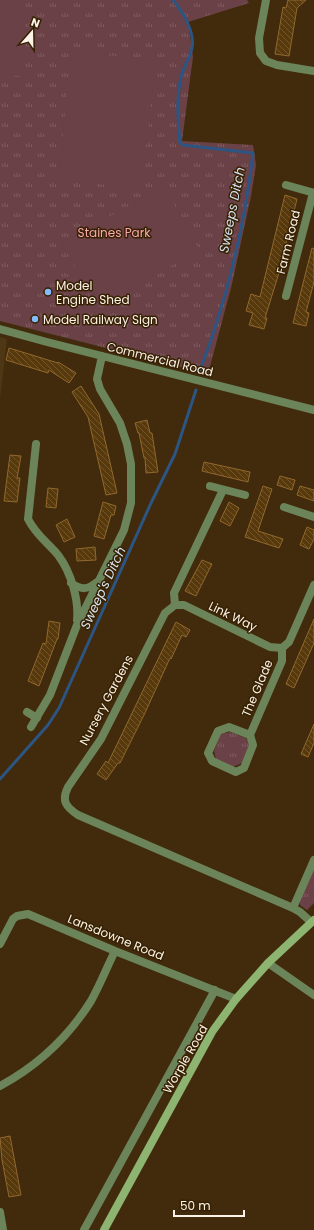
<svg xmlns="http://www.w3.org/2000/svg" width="314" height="1230" font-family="Poppins,sans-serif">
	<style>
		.built { fill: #4f3715 }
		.grass { fill: url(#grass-tufts) }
		.pitch { fill: #6a4146 }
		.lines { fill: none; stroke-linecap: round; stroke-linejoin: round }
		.stream { stroke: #2c5583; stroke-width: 3 }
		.building { fill: url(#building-back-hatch); stroke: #91682e }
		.street { stroke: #6c845a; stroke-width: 8 }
		.secondary { stroke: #8db470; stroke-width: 8 }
		.poi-dot { fill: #84bcfb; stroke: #362102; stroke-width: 1.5 }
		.labels { text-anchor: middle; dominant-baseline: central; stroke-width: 3; stroke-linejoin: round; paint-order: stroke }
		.park-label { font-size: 12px; fill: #f9a9b1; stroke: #362102 }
		.street-label { font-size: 12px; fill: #fcf2e7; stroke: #362102 }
		.poi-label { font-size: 12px; fill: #fcf2e7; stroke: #362102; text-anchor: start }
		.water-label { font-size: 13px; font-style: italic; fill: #d7e3f2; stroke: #362102 }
	</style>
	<defs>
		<pattern id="grass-tufts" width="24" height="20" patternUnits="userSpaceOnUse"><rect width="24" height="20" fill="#6a4146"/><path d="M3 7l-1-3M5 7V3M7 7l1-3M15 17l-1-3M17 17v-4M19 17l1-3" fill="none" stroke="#805d61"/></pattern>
		<pattern id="building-back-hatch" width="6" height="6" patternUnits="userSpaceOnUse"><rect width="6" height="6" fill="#57390c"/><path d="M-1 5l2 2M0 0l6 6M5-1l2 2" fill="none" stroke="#70562f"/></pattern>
	</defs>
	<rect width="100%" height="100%" fill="#412b0c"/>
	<!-- built -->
	<path class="built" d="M0 337 7 339 0 399Z"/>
	<!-- grass -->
	<path class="grass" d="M0 0H247L249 3 188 22 193 57 182 141 253 145 256 165 251 196 232 284 208 374 0 321Z
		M230 732 246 738 249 744 242 763 233 767 216 759 214 751 220 734Z
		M314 862V903L307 910 300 905V896Z"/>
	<!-- pitch -->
	<path class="pitch" d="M0 0H24L21 76 0 75Z
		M72 51 156 61 141 189 58 179Z
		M164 186 199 250 97 307 62 243Z"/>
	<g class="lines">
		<!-- stream -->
		<path class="stream" d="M173 0C183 12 195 32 192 48 190 58 183 67 181 77 176 99 178 121 180 143L183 145 253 153C245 225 226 303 200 370
			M0 779 48 725 59 708 151 503 175 454 196 390"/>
	</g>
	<!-- building -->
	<path class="building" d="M288 0H306L297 8 289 56 275 54 283 7 286 8Z
		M285 195 297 199 278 276 265 318H267L264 329 249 325 253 313 246 311 251 294 260 297Z
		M312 248 314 249V282L306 312 309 313 306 326 293 323Z
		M9 348 58 363V362L76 373 69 383 49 370 48 373 6 360Z
		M81 386 99 414 117 493 106 495 88 417 72 392Z
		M147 420 150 433H152L158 472 146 473 145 458H144L139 433H138L135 423Z
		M10 455 21 456 17 478H20L17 502 4 501Z
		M204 462 250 472 248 482 202 471Z
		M280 476 295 480 292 490 277 485Z
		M263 486 272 489 258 531 283 539 279 548 245 537Z
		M300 486 314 490V501L297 495Z
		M48 488 58 489 56 508 46 507Z
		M103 502 116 506 114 515H111L104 539 94 536Z
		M229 502 239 508 230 526 220 521Z
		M67 519 75 537 64 542 56 525Z
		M307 527 314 530V539L309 549 300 545Z
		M95 547 96 560 77 561 76 549Z
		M202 560 212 564 196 596 185 591Z
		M314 619V643L294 688 286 684Z
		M49 621 60 623 58 639H57L39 686 28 681 43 643 46 644Z
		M176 622 190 630 186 637 182 635 171 659 170 658 144 715 120 763H118L106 780 97 774 106 761 108 763Z
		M314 724V743L308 757 301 754Z
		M10 1136 21 1195 9 1197 2 1160 0 1138Z"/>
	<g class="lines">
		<!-- street -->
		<path class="street" d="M266 0 259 38 260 53 266 61 277 65 314 71
			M286 185 314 193
			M286 296 313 193
			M0 329 47 342 314 410
			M36 444 28 519C36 535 47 542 58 555 71 572 79 600 77 620
			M210 486 245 495
			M223 490 174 593 175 605 165 613 101 739 68 787C61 801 66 807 78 815L293 908 300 912 311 922
			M284 507 314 517
			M71 583C82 590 87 590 97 582
			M175 605H184L270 647 282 648
			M27 712 37 718
			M31 727 50 695 77 625 124 530 131 503V464L127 444 120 423 100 389 97 379 102 356
			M250 735 229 727 218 731 208 753 212 761 236 772 244 768 253 745 250 735 282 661V648L289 642 314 585
			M293 908 314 860
			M0 944 13 919 17 916 28 914 115 951 236 999
			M268 963 314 995
			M0 1086C37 1066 69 1036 91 1001 100 985 107 967 115 951
			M0 1212 3 1230
			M84 1230 215 990"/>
		<!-- secondary -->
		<path class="secondary" d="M104 1230 212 1032 236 999 268 963 314 920"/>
	</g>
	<!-- markers -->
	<g class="poi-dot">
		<circle cx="48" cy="292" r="4"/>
		<circle cx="35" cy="319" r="4"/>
	</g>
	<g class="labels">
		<!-- park labels -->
		<g class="park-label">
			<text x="114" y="232">Staines Park</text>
		</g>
		<!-- street labels -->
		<g class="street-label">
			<text transform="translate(288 242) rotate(-76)">Farm Road</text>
			<text transform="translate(160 359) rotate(14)">Commercial Road</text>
			<text transform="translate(233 616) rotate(26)">Link Way</text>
			<text transform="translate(257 688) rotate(-67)">The Glade</text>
			<text transform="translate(106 700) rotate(-62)">Nursery Gardens</text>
			<text transform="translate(116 937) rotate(22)">Lansdowne Road</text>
			<text transform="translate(185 1059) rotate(-60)">Worple Road</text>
		</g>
		<!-- poi labels -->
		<g class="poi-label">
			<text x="56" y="285">Model<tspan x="56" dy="14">Engine Shed</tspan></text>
			<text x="43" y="319">Model Railway Sign</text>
		</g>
		<!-- water labels -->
		<g class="water-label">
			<text transform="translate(232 210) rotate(-79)">Sweeps Ditch</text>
			<text transform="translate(103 588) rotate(-65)">Sweep's Ditch</text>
		</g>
	</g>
	<!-- north arrow -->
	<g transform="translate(32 32) rotate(20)" stroke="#362102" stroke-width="3" paint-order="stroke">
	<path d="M0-3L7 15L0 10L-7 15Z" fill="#fcf2e7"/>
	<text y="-6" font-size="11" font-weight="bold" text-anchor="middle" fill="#fcf2e7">N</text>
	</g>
	<!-- scale -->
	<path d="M174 1210v6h70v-6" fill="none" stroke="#fcf2e7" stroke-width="2"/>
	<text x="180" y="1210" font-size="12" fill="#fcf2e7" stroke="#362102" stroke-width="3" paint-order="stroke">50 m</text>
</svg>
